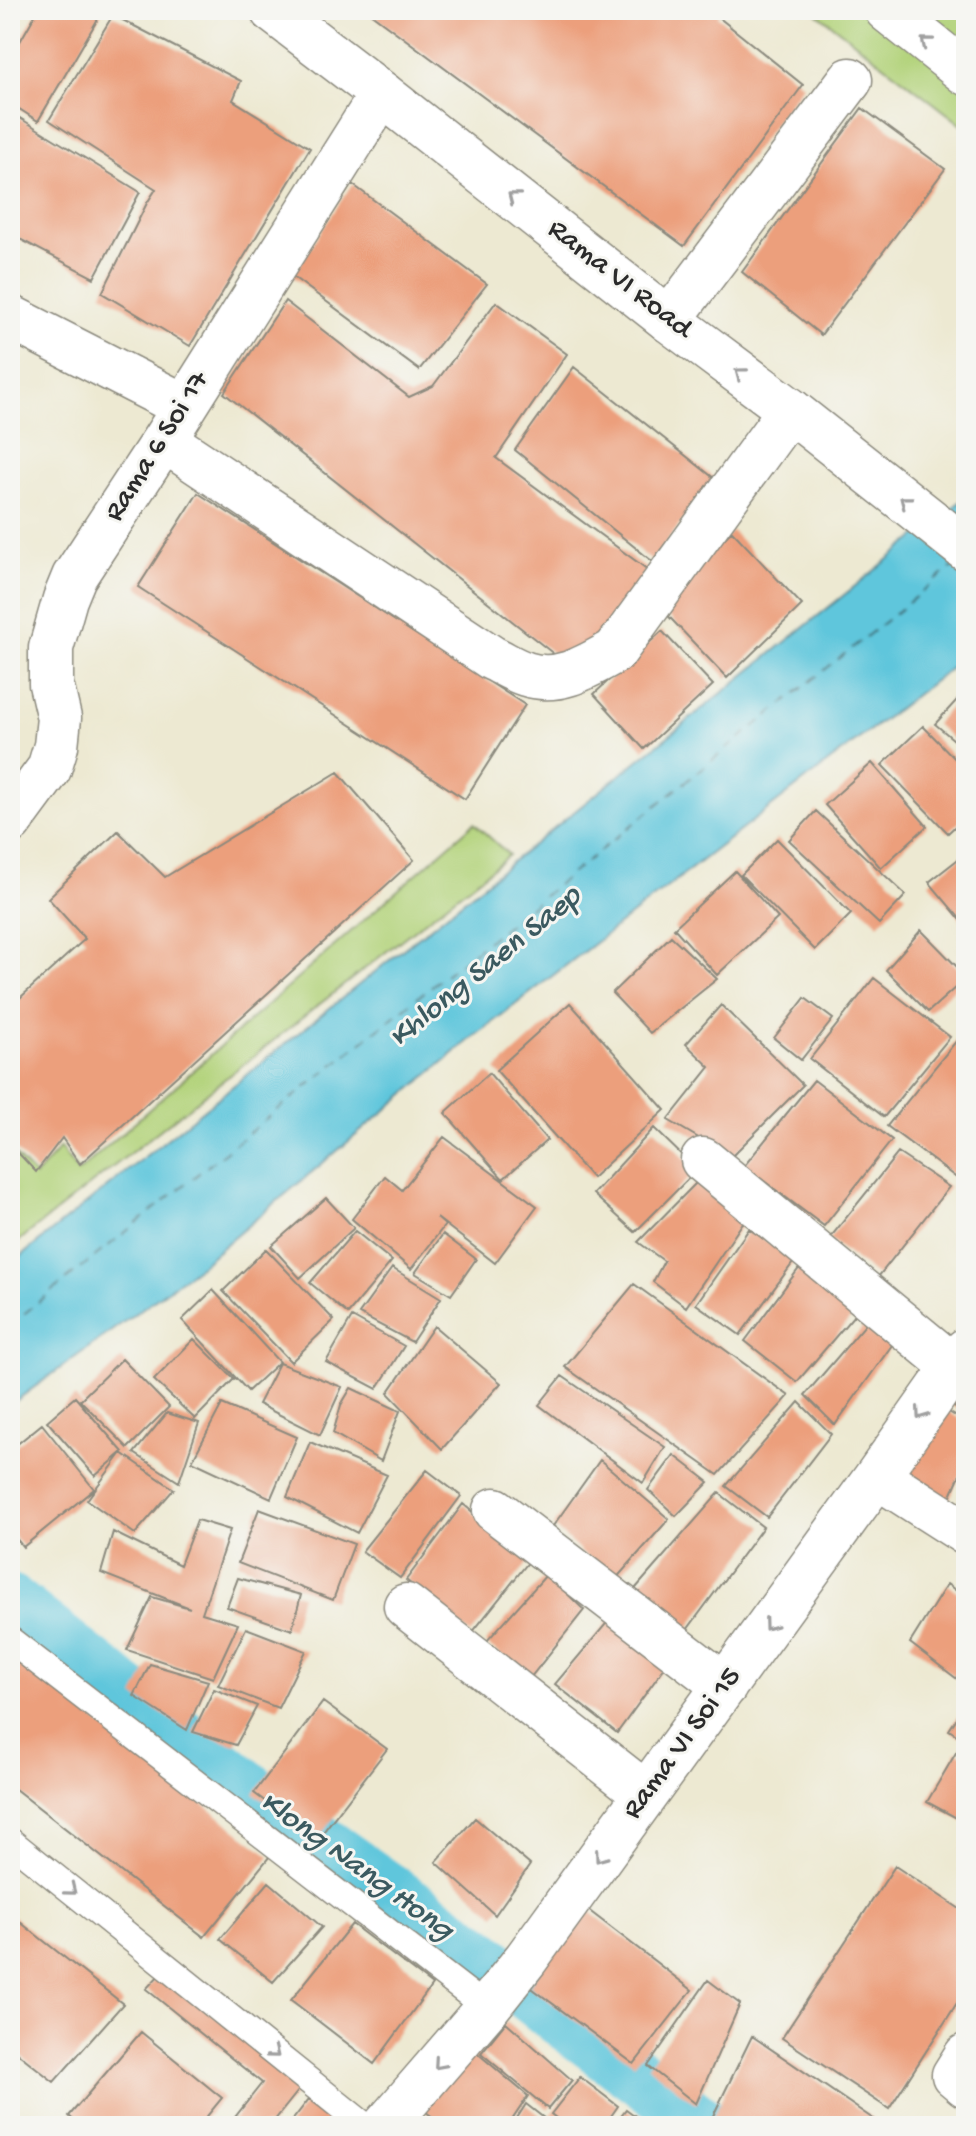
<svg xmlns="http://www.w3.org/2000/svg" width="976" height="2136" font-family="'Gochi Hand',sans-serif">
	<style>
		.green { fill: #b3d37b; stroke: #6f7f53; stroke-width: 2 }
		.water { fill: #5fc6dc; stroke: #457884; stroke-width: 2 }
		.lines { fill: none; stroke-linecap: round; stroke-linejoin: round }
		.canal { stroke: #5fc6dc; stroke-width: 56 }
		.ferry { stroke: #3b5a60; stroke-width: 2; stroke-dasharray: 10 8; stroke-linecap: butt }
		.building { fill: #ec9f7c }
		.service-casing { stroke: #8c8a7e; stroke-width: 29 }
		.minor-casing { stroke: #8c8a7e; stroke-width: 47 }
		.secondary-casing { stroke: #8c8a7e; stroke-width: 47 }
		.motorway-casing { stroke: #8c8a7e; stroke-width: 47 }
		.service { stroke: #fff; stroke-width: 26 }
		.minor { stroke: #fff; stroke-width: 44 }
		.secondary { stroke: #fff; stroke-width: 44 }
		.motorway { stroke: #fff; stroke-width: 44 }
		.oneway { stroke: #a0a0a0 }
		.labels { text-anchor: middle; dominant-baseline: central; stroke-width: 6; stroke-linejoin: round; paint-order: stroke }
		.street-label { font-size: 30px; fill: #2b2b2b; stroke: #f6f6f2 }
		.water-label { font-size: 32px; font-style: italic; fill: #3b5a60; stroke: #f6f6f2 }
	</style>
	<rect width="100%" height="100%" fill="#f6f6f2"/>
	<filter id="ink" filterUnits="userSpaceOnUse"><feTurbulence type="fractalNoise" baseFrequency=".0125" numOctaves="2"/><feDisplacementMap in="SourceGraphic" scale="16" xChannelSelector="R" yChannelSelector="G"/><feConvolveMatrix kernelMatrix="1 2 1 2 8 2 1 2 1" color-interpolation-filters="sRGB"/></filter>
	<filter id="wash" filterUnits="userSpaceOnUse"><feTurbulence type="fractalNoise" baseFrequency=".006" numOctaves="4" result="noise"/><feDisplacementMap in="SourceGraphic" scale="32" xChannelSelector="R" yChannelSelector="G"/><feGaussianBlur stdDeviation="1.8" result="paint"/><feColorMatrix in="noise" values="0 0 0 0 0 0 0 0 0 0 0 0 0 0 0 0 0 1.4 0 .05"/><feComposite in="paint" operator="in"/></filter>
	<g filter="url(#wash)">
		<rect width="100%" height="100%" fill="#ede9d2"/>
		<!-- green -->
		<path class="green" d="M813 10H966V128Z
			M474 823 509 855 10 1248V1150L35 1176 60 1148 78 1172Z"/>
		<!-- water -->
		<path class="water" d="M966 497V656L472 1038 196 1269 10 1405V1265Z"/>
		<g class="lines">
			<!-- canal -->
			<path class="canal" d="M10 1602 254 1793 317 1840 480 1955 562 2020 706 2126"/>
			<!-- ferry -->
			<path class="ferry" d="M10 1325 954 566"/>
		</g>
		<g id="blocks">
			<!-- building -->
			<path class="building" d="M38 10H97L102 12 38 121 10 103V59Z
				M366 10H722L717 16 803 85 684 246Z
				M113 15 241 81 233 100 310 148 190 346 102 293 147 203 156 189 49 120Z
				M862 108 945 169 821 335 742 272Z
				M10 112 140 192 94 278 10 234Z
				M352 184 487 284 419 370 292 276Z
				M285 301 409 397 433 386 496 302 567 354 496 458 648 570 593 643 555 655 224 393Z
				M574 367 715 479 652 561 515 450Z
				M198 493 525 705 465 799 138 587Z
				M732 531 802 605 727 678 657 604Z
				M662 631 713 685 644 749 594 694Z
				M966 690V750L935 724Z
				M923 726 966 770V816L948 833 882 765Z
				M872 763 927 826 881 868 825 805Z
				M338 772 414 860 80 1164 62 1138 36 1172 10 1144V1007L85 939 48 898 118 831 165 877Z
				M816 811 906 895 879 924 789 840Z
				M777 839 851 914 815 950 741 875Z
				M966 853V926L929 882Z
				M735 871 778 918 717 975 674 928Z
				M921 930 966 976V978L928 1012 886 970Z
				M671 936 717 979 650 1033 612 993Z
				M874 978 950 1037 884 1117 810 1059Z
				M805 998 833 1019 801 1060 774 1038Z
				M570 1003 665 1110 592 1178 496 1070Z
				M721 1005 803 1085 731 1157 668 1120 710 1067 686 1044Z
				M966 1029V1185L887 1126Z
				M489 1073 547 1140 503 1179 445 1113Z
				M814 1080 892 1140 824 1226 744 1166Z
				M654 1128 697 1170 635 1232 593 1194Z
				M444 1137 537 1206 495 1263 437 1218 445 1225 411 1269 352 1219 385 1176 402 1190Z
				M898 1153 949 1187 878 1277 829 1239Z
				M699 1180 744 1221 686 1307 653 1282 664 1261 638 1242Z
				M326 1198 354 1228 300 1278 271 1246Z
				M749 1229 795 1260 740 1335 696 1304Z
				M355 1231 392 1261 348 1314 310 1283Z
				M443 1234 476 1259 451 1295 415 1273Z
				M266 1249 334 1320 291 1362 223 1291Z
				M803 1263 861 1307 797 1382 745 1341Z
				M392 1268 441 1298 412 1342 359 1314Z
				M634 1284 789 1396 718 1475 565 1367Z
				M213 1290 279 1362 248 1391 182 1320Z
				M352 1317 404 1346 377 1389 326 1362Z
				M870 1319 897 1338 835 1425 805 1395Z
				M434 1326 501 1383 442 1449 388 1393Z
				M194 1339 234 1379 195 1419 154 1380Z
				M122 1359 169 1407 128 1448 80 1400Z
				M966 1361V1415L940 1397Z
				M279 1363 342 1387 320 1435 258 1404Z
				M562 1376 665 1447 643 1483 539 1405Z
				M351 1388 400 1411 381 1461 333 1433 341 1405Z
				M75 1397 123 1452 95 1476 47 1421Z
				M799 1402 831 1434 767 1517 726 1486Z
				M935 1403 966 1423V1461L948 1502 891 1463Z
				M222 1404 297 1437 271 1498 192 1461Z
				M167 1413 199 1423 179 1482 134 1453Z
				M42 1424 94 1489 23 1547 10 1531V1450Z
				M310 1442 387 1475 357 1533 287 1497Z
				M122 1453 174 1489 135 1534 87 1500Z
				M674 1455 709 1482 676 1516 648 1490Z
				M600 1460 669 1519 613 1582 553 1526Z
				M427 1470 461 1496 400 1578 362 1551Z
				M719 1493 763 1527 681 1638 629 1596Z
				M463 1504 530 1560 471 1634 406 1580Z
				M259 1509 354 1544 333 1600 238 1563Z
				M197 1520 230 1530 202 1613 238 1624 213 1678 127 1650 152 1597 190 1608 101 1573 113 1532 180 1565Z
				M547 1574 584 1610 530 1678 485 1643Z
				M238 1578 301 1595 292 1630 227 1607Z
				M947 1584 966 1598 965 1685 910 1643Z
				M610 1619 670 1660 617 1733 555 1684Z
				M246 1628 306 1651 278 1708 218 1685Z
				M10 1654 270 1856 204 1937 10 1785Z
				M150 1664 208 1681 187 1730 134 1696Z
				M214 1689 257 1706 236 1745 193 1732Z
				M323 1702 387 1749 317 1840 254 1793Z
				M966 1704V1741L949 1730Z
				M957 1751 966 1757V1823L927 1802Z
				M475 1818 530 1865 495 1915 436 1862Z
				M895 1866 966 1913V1989L889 2109 782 2038Z
				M269 1882 322 1927 273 1982 220 1939Z
				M583 1906 692 1990 634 2064 529 1986Z
				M10 1914 123 2004 54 2082 10 2047Z
				M352 1924 432 1985 374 2064 291 2000Z
				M161 1973 302 2086 270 2126H228L262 2083 146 1989Z
				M708 1980 740 2004 696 2104 648 2066Z
				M506 2022 572 2080 548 2109 481 2053Z
				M141 2032 222 2098 199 2126H80L69 2116Z
				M752 2036 879 2123 877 2126H720L711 2120Z
				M469 2046 528 2096 508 2126H445L418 2106Z
				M580 2077 618 2106 604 2126H566L551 2114Z
				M309 2099 346 2126H288Z
				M526 2104 554 2126H512Z
				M626 2109 649 2126H613Z"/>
		</g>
	</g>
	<g filter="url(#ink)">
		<use href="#blocks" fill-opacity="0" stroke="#8c8a7e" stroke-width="2"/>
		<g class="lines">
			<!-- service casing -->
			<g class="service-casing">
				<path id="service" d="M10 1640 487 2008
					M10 1841 365 2126"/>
			</g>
			<!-- minor casing -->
			<g class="minor-casing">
				<path id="minor" d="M10 317 184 406
					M669 320 850 80
					M164 440 492 658C503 663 515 671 526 674 559 685 588 666 615 651L790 410
					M10 822 49 769 56 746 59 718 51 684V648L65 599 74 577 164 440 382 94
					M703 1160 954 1367
					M877 1476 966 1533
					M495 1510 725 1686
					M406 1606 646 1794
					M966 2056 954 2075 966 2085
					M385 2126 487 2008 526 1959 877 1476 966 1350"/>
			</g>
			<!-- secondary casing -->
			<g class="secondary-casing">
				<path id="secondary" d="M272 10 382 94 669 320 790 410 966 549"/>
			</g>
			<!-- motorway casing -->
			<g class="motorway-casing">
				<path id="motorway" d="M887 10 966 73"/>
			</g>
			<!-- service -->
			<use href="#service" class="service"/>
			<!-- minor -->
			<use href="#minor" class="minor"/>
			<!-- secondary -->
			<use href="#secondary" class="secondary"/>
			<!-- motorway -->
			<use href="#motorway" class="motorway"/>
		</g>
		<!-- one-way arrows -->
		<defs><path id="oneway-chevron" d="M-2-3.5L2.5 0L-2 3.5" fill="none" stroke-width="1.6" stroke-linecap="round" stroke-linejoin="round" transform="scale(2)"/></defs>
		<g class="oneway">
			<use href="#oneway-chevron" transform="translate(926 42) rotate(-141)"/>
			<use href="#oneway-chevron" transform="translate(513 197) rotate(-142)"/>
			<use href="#oneway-chevron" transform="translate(740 373) rotate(-143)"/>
			<use href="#oneway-chevron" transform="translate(905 501) rotate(-142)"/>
			<use href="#oneway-chevron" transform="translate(921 1414) rotate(125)"/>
			<use href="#oneway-chevron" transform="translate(769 1625) rotate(126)"/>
			<use href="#oneway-chevron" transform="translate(600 1857) rotate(126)"/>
			<use href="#oneway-chevron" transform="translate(71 1890) rotate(39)"/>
			<use href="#oneway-chevron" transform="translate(274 2053) rotate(39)"/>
			<use href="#oneway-chevron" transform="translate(439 2064) rotate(131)"/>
		</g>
	</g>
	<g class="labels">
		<!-- street labels -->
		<g class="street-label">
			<text transform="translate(619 280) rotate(38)">Rama VI Road</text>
			<text transform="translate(158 447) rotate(-58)">Rama 6 Soi 17</text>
			<text transform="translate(683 1744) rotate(-54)">Rama VI Soi 15</text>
		</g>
		<!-- water labels -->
		<g class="water-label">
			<text transform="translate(486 968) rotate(-39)">Khlong Saen Saep</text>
			<text transform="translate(356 1867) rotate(36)">Klong Nang Hong</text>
		</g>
	</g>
	<!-- margin -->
	<rect width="976" height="2136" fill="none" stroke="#f6f6f2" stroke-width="40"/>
</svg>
